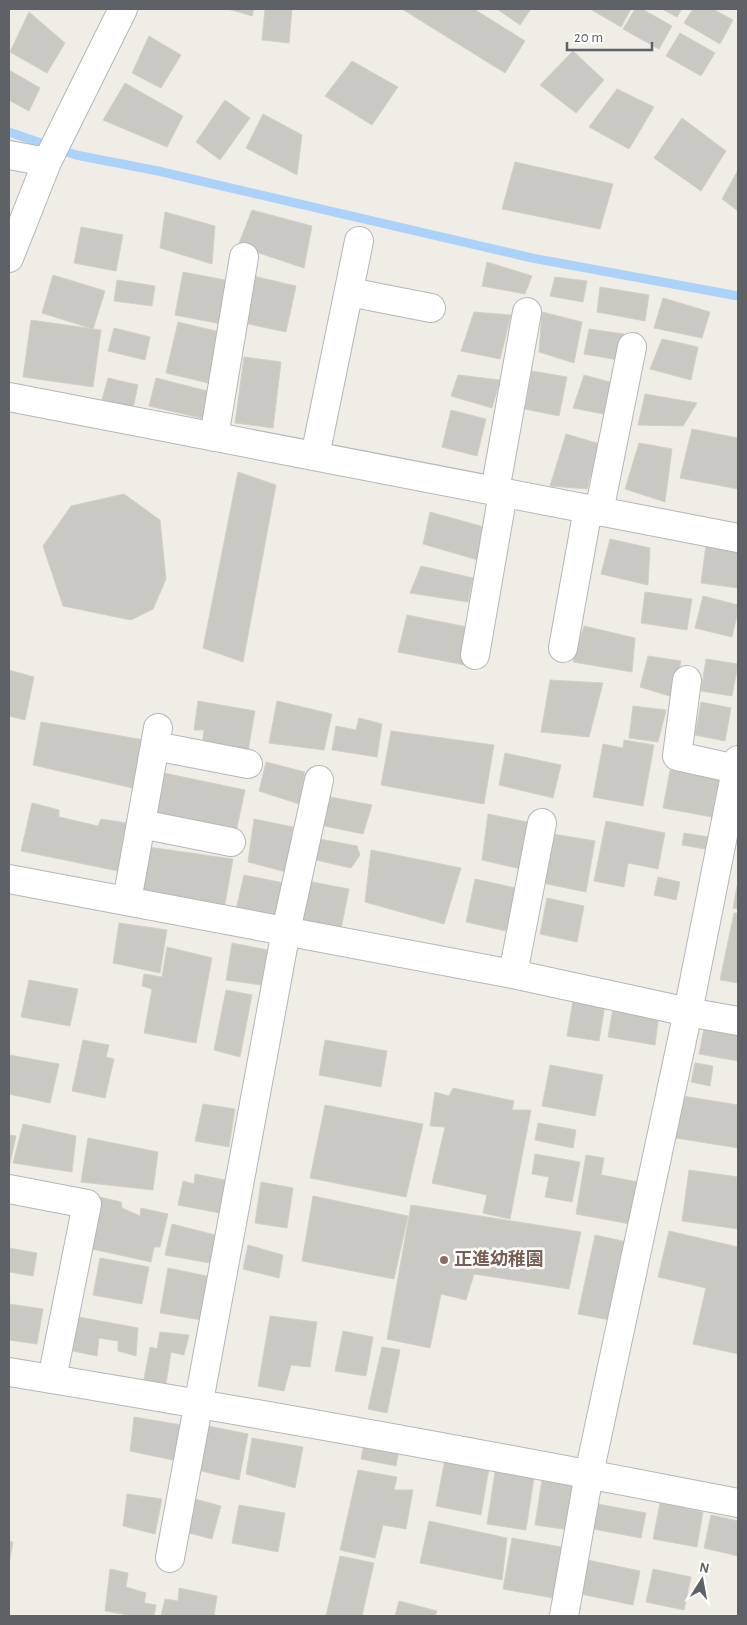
<svg xmlns="http://www.w3.org/2000/svg" width="747" height="1625" font-family="'Alegreya Sans','Noto Sans JP',sans-serif">
	<style>
		.lines { fill: none; stroke-linecap: round; stroke-linejoin: round }
		.stream { stroke: #acd2f9; stroke-width: 9 }
		.building { fill: #cac8c2; stroke: #d3d0c5 }
		.minor-casing { stroke: #b3b6ba; stroke-width: 30 }
		.minor { stroke: #fff; stroke-width: 28 }
		.education-dot { fill: #8d6e63; stroke: #fff; stroke-width: 2 }
		.labels { text-anchor: middle; dominant-baseline: central; stroke-width: 5; stroke-linejoin: round; paint-order: stroke }
		.education-label { font-size: 18px; font-weight: bold; fill: #785e54; stroke: #fff; text-anchor: start }
	</style>
	<rect width="100%" height="100%" fill="#efede6"/>
	<g class="lines">
		<!-- stream -->
		<path class="stream" d="M9 132 76 155 158 171 532 258 738 296"/>
	</g>
	<!-- building -->
	<path class="building" d="M228 9H254L252 16Z
		M265 9H292L289 43 262 40Z
		M402 9H474L525 41 505 73Z
		M497 9H531L520 25Z
		M590 9H631L621 27Z
		M635 9H642L672 26 659 49 623 29Z
		M662 9H682L677 17Z
		M693 9H713L733 20 720 44 684 23Z
		M29 12 65 43 47 73 10 52Z
		M680 33 715 53 701 76 666 56Z
		M149 36 181 55 161 88 132 73Z
		M573 51 604 80 576 113 540 85Z
		M352 61 398 87 372 125 325 96Z
		M9 70 40 88 29 111 9 100Z
		M125 83 183 116 167 147 103 120Z
		M617 89 654 107 629 149 589 127Z
		M225 100 250 118 220 160 196 142Z
		M263 114 302 135 297 175 246 148Z
		M682 118 726 151 701 191 654 158Z
		M515 162 613 184 600 229 502 209Z
		M738 170V211L722 199Z
		M252 210 312 226 304 268 238 246Z
		M165 212 215 226 212 264 160 248Z
		M81 227 123 235 116 271 74 263Z
		M487 262 532 276 525 294 482 286Z
		M183 272 230 281 221 324 175 315Z
		M53 275 105 291 93 329 42 313Z
		M249 275 296 286 286 332 239 322Z
		M555 277 587 281 583 302 550 296Z
		M117 280 155 286 152 306 114 301Z
		M600 287 649 295 645 321 597 312Z
		M663 298 710 312 702 338 654 328Z
		M474 312 511 315 500 359 461 351Z
		M542 312 582 322 574 363 539 352Z
		M31 320 101 330 93 387 23 377Z
		M178 322 220 332 208 383 166 373Z
		M114 328 150 337 145 360 108 351Z
		M589 329 624 334 619 360 584 354Z
		M662 339 698 347 691 380 650 369Z
		M244 357 281 362 273 428 235 423Z
		M532 371 567 377 559 416 525 409Z
		M458 375 500 380 492 408 451 396Z
		M584 375 617 384 608 415 573 408Z
		M108 378 138 385 133 408 102 400Z
		M156 378 211 392 205 419 149 406Z
		M645 394 697 403 683 426 638 425Z
		M451 410 486 419 477 456 442 447Z
		M692 429 738 438V489L680 478Z
		M566 434 600 444 587 489 550 486Z
		M639 443 672 449 665 502 625 489Z
		M238 472 276 485 243 662 203 648Z
		M124 494 160 520 166 579 153 609 131 620 63 606 43 546 71 506Z
		M430 512 484 527 478 560 423 544Z
		M610 539 650 548 648 585 601 574Z
		M706 545 738 550V588L701 583Z
		M421 566 473 578 468 602 410 593Z
		M645 592 692 599 687 630 641 623Z
		M703 596 738 605V611L732 637 695 628Z
		M407 615 467 627 465 665 398 652Z
		M584 626 635 638 632 672 573 662Z
		M648 656 681 661 673 697 640 687Z
		M706 659 738 664 732 696 701 691Z
		M9 670 34 677 25 720 9 716Z
		M550 680 603 683 589 737 541 732Z
		M198 701 255 711 248 751 202 746 204 730H194Z
		M277 701 332 714 324 750 269 743Z
		M701 702 731 708 725 741 695 735Z
		M633 706 666 710 658 742 629 738Z
		M359 718 382 724 377 757 332 750 336 726 356 730Z
		M41 722 144 740 137 789 33 765Z
		M391 731 494 745 484 804 381 785Z
		M624 740 654 745 643 806 593 797 603 744 623 748Z
		M505 753 561 765 553 798 499 785Z
		M266 762 305 772 299 804 259 791Z
		M670 770 719 779 712 817 663 808Z
		M159 772 245 790 236 832 153 818Z
		M325 796 372 805 363 834 320 825Z
		M32 803 59 810V817L98 826 101 819 126 823 118 871 21 851Z
		M488 814 532 823 525 870 482 860Z
		M254 819 293 827 286 872 248 862Z
		M606 821 665 833 658 869 628 863 624 887 594 881Z
		M684 833 708 837 706 849 682 845Z
		M553 834 595 841 586 892 542 883Z
		M320 839 357 846 360 855 351 868 316 860Z
		M148 847 233 859 223 915 139 895Z
		M371 850 461 868 444 924 365 902Z
		M244 875 284 883 280 923 235 914Z
		M658 877 680 882 676 900 654 895Z
		M475 879 520 889 510 932 466 922Z
		M307 881 349 889 341 929 303 922Z
		M737 886 738 887V909L733 908Z
		M547 898 584 906 577 942 540 934Z
		M734 913H738V983L720 980Z
		M119 923 167 930 160 973 113 963Z
		M232 943 268 950 261 985 226 980Z
		M167 947 212 958 196 1043 144 1033 152 989 142 986 144 974 162 977Z
		M29 980 78 989 70 1026 21 1017Z
		M226 990 252 995 240 1057 214 1050Z
		M573 1000 605 1005 599 1041 567 1036Z
		M613 1008 659 1015 655 1045 608 1037Z
		M706 1019 738 1025V1061L699 1054Z
		M83 1040 109 1045 106 1057 114 1059 105 1098 72 1091Z
		M325 1040 387 1051 381 1087 319 1075Z
		M9 1055 59 1064 50 1103 9 1094Z
		M695 1063 713 1066 710 1086 691 1082Z
		M550 1065 603 1075 595 1116 542 1106Z
		M453 1088 514 1101 512 1110H531L510 1219 483 1213 487 1195 432 1183 445 1127 430 1126 435 1092 449 1096Z
		M670 1094 738 1105V1148L663 1136Z
		M203 1104 235 1109 229 1147 195 1141Z
		M325 1105 423 1124 406 1197 310 1178Z
		M538 1123 576 1130 573 1148 535 1140Z
		M23 1124 76 1136 72 1172 13 1163Z
		M9 1135 16 1136 9 1168Z
		M88 1138 158 1152 153 1190 81 1182Z
		M535 1154 580 1162 572 1202 545 1197 549 1177 532 1174Z
		M586 1155 604 1158 601 1175 638 1182 630 1224 576 1214Z
		M689 1170 738 1177V1229L682 1221Z
		M195 1174 225 1180 224 1188 230 1189 225 1214 178 1205 183 1181 194 1184Z
		M261 1182 293 1188 287 1228 255 1223Z
		M313 1196 408 1216 394 1279 302 1261Z
		M99 1197 121 1202 122 1208 140 1216 141 1208 168 1214 160 1247H154L151 1262 88 1248Z
		M411 1205 581 1232 569 1289 474 1274 466 1300 441 1294 430 1348 387 1339Z
		M172 1224 219 1236 215 1264 165 1255Z
		M669 1231 738 1247V1354L693 1344 706 1288 658 1277Z
		M595 1235 627 1242 610 1320 578 1314Z
		M248 1245 283 1255 279 1278 243 1269Z
		M9 1248 37 1253 33 1276 9 1272Z
		M100 1258 149 1267 142 1304 93 1295Z
		M168 1268 207 1276 201 1320 160 1313Z
		M9 1304 43 1309 37 1344 9 1340Z
		M270 1316 317 1322 310 1367 291 1365 284 1391 258 1386Z
		M79 1317 138 1328 136 1356 118 1351V1341L99 1338 97 1356 73 1351Z
		M343 1331 373 1337 366 1376 335 1371Z
		M160 1332 189 1335 184 1355 171 1352 166 1384 144 1379 150 1347 157 1349Z
		M382 1347 400 1350 387 1413 368 1409Z
		M134 1417 182 1425 177 1461 130 1451Z
		M203 1425 248 1434 239 1480 193 1469Z
		M252 1438 303 1447 295 1488 246 1474Z
		M364 1443 399 1450 396 1466 361 1459Z
		M445 1459 489 1468 481 1515 436 1506Z
		M358 1470 397 1477 394 1490H413L406 1529 383 1525 375 1558 340 1550Z
		M495 1472 534 1478 526 1530 487 1524Z
		M542 1480 576 1485 570 1530 535 1525Z
		M127 1494 162 1499 155 1534 123 1526Z
		M191 1498 221 1506 212 1539 182 1531Z
		M660 1503 703 1512 697 1547 653 1539Z
		M598 1504 646 1513 641 1538 593 1529Z
		M239 1505 285 1513 278 1552 232 1543Z
		M711 1515 738 1521V1556L704 1548Z
		M429 1521 507 1538 502 1580 420 1563Z
		M512 1538 561 1547 553 1598 503 1589Z
		M9 1541 13 1542 9 1564Z
		M340 1556 374 1563 362 1616H326Z
		M583 1559 640 1571 633 1605 576 1593Z
		M110 1569 128 1573 126 1587 146 1593 144 1603 156 1605 154 1616H134L105 1611Z
		M653 1569 691 1577 684 1610 646 1602Z
		M179 1588 217 1596 214 1616H161L165 1599 178 1601Z
		M399 1601 437 1611 435 1616H395Z"/>
	<g class="lines">
		<!-- minor casing -->
		<g class="minor-casing">
			<path id="minor" d="M9 155 47 162
				M9 258 47 162 123 9
				M349 292 431 308
				M9 397 738 538
				M214 437 244 257
				M315 456 359 241
				M495 491 527 312
				M599 512 632 347
				M563 648 588 509
				M475 655 503 493
				M687 680 677 756 736 769
				M155 746 248 764
				M141 824 231 842
				M9 879 513 974 688 1012 738 1021
				M127 901 158 728
				M513 974 542 823
				M9 1189 87 1204 52 1379
				M9 1372C253 1412 496 1456 738 1503
				M170 1558 286 931 319 780
				M564 1616 589 1474 688 1012 738 760"/>
		</g>
		<!-- minor -->
		<use href="#minor" class="minor"/>
	</g>
	<!-- markers -->
	<circle class="education-dot" cx="444" cy="1260" r="5"/>
	<g class="labels">
		<!-- education labels -->
		<g class="education-label">
			<text x="454" y="1260">正進幼稚園</text>
		</g>
	</g>
	<!-- border -->
	<rect width="747" height="1625" fill="none" stroke="#5e6165" stroke-width="20"/>
	<!-- north arrow -->
	<g transform="translate(702 1580) rotate(11)" stroke="#ffffff" stroke-width="4" paint-order="stroke">
	<path d="M0-4L9 19L0 12L-9 19Z" fill="#5e6165"/>
	<text y="-8" font-size="14" font-weight="bold" text-anchor="middle" fill="#5e6165">N</text>
	</g>
	<!-- scale -->
	<path d="M567 42v8h85v-8" fill="none" stroke="#5e6165" stroke-width="2.5"/>
	<text x="574" y="42" font-size="15" fill="#5e6165" stroke="#ffffff" stroke-width="4" paint-order="stroke">20 m</text>
</svg>
